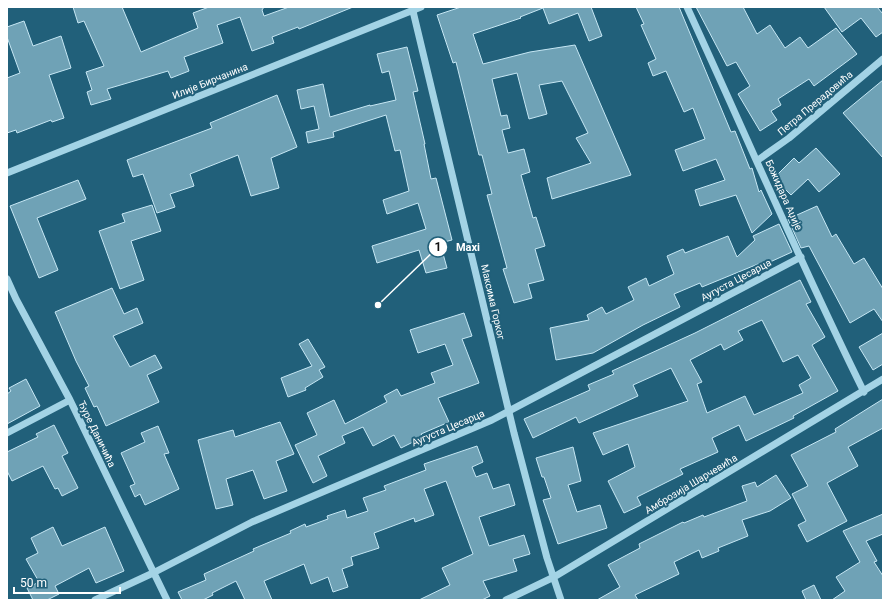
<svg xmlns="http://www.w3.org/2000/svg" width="890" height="607" font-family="Roboto,sans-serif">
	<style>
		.building { fill: #6fa2b6; stroke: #c6e7f4; fill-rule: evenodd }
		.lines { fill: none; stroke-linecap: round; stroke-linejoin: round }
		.minor { stroke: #a3d3e5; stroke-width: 7 }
		.labels { text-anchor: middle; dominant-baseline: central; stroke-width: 4; stroke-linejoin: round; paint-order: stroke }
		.street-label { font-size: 10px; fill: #fff; stroke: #21607a }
		.leader { fill: none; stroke: #fff; stroke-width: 1.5 }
		.callout-dot { fill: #fff; stroke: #21607a; stroke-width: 1.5 }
		.mark-label { font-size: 12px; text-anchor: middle; font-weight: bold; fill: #111 }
		.callout-label { font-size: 11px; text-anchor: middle; font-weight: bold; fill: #fff; stroke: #21607a; stroke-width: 4; stroke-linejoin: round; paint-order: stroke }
	</style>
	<rect width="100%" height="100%" fill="#21607a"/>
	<!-- building -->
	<path class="building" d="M73 7H122L141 52 198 28 193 13 209 7H264L262 10 264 16 289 7H353L299 29 298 27 272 37 274 43 252 51 240 17 217 25 223 43 184 57 189 71 171 78 168 71 107 89 111 99 91 105 87 92 92 90 86 72 104 66 84 21 78 23Z
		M461 7H591L602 36 589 41 578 13 549 24 543 8 520 17 521 18 473 34 483 64 530 52 575 45 631 175 552 199 547 178 591 163 576 138 588 133 562 81 539 85 547 114 529 119 517 73 492 79 501 116 507 115 510 128 502 130 508 153 524 149 530 172 521 175 533 218 536 217 545 246 535 249 544 280 528 284 532 298 514 303 503 269 507 268 487 195 492 194 482 155H479L456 62 453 63 437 15Z
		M636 7H679L731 132 735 131 750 169 752 168 759 192 761 190 772 214 752 233 736 195 700 206 695 190 725 180 716 159 683 171 675 150 705 139 693 108 684 112 666 71 653 76 648 63 656 59 641 25 644 24Z
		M696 7H743L757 34 770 25 785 48 800 37 808 48 836 28 857 54 814 86 809 79 778 99 781 105 771 111 777 120 760 131 738 94 750 86 736 62 727 66Z
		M824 7H877L883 14V32L876 37 861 18 842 32Z
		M24 21 33 46 61 36 71 68 49 75 64 118 52 122 51 120 17 133 16 130 7 133V78L20 73 7 37V27Z
		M407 47 418 91 413 92 425 144H424L431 179 436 178 452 240 440 243 447 268 426 273 419 250 377 263 372 246 426 229 418 203 387 214 383 200 409 191 400 150 395 151 386 115 333 132 334 137 308 143 306 132 319 129 314 106 301 109 297 90 323 84 330 117 370 105V106L396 100 389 71 382 73 377 54Z
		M883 80V158L843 113Z
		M277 95 297 147 271 158 279 188 251 196 238 155 190 174 194 186 170 194 175 207 157 213 143 174 133 177 127 160 212 128 210 123Z
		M816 148 840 174 819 192 808 179 791 195 774 178 794 158 799 163Z
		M78 180 86 199 37 218 58 270 39 278 10 206Z
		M152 205 161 231 131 241 144 280 120 289 99 231 125 222 122 214Z
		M817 206 832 237 836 234 854 264 864 258 883 289V322L874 309 850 323 809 246 801 248 788 219Z
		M779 224 792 252 759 267 758 264 702 287 700 283 674 294 680 307 643 325 593 353 556 360 550 328 589 320 587 315 602 307 606 314 634 300 628 287 646 278 649 286 674 274 667 256 683 249 685 253 728 236 737 257 755 240 753 236Z
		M800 280 811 302 806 304 825 337 812 345 838 391 793 416 794 418 746 441 739 425 712 438 718 452 680 469 683 474 637 497 641 505 624 513 608 481 635 467 628 444 603 455 593 433 688 401 671 368 633 385 638 396 579 423 576 417 533 438 524 419 590 390 588 385 614 374 612 371 695 333ZM762 320 783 362 798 355 811 378 799 385 803 393 754 415 745 396 707 413 697 384 702 382 690 360 721 344 724 350 743 340 738 331Z
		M112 288 124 314 137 308 143 323 113 336 130 367 155 355 162 368 147 375 159 402 106 426 97 406 94 407 85 388 89 386 76 361 55 312Z
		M464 313 472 336 462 339 479 383 438 398 449 422 421 434 423 437 401 448 394 435 373 446 363 427 342 436 345 443 318 456 327 476 313 483 295 445 317 435 307 413 334 400 345 424 387 402 384 396 397 389 401 396 435 383 431 373 453 365 445 344 418 353 410 330Z
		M883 333V364L873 370 859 347Z
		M308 339 325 367 319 370 323 377 305 388 306 390 288 397 281 378 312 366 299 344Z
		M26 379 40 406 7 424V394L11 391 9 388Z
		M883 399V428L848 447 858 466 827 483 847 521 807 542 798 525 806 521 792 494 808 486 791 455 836 432 835 429Z
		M280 422 294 454 276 461 287 491 264 499 253 470 226 479 233 505 216 509 198 440 233 430 235 437Z
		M54 425 68 453 62 456 78 488 62 496 58 488 55 489 43 466 12 481 7 471V452L38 437 36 434Z
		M158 426 169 453 164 454 179 489 145 505 140 494 135 497 130 486 135 484 121 453 145 442 141 433Z
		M477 446 483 462 472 467 476 477 487 473 493 489 509 484 515 505 479 517 489 546 524 535 530 554 513 559 517 571 483 581 490 596 482 600H419L450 585 442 568 473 554 446 481 424 489 434 515 415 522 414 518 374 533 379 548 351 557 353 565 342 569 348 587 333 592 328 577 311 584 304 564 264 581 272 600H245L236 581 212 593 213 595 203 600H182L178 592 206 580 204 574 254 551 253 549 291 533 290 531 305 524 306 527 328 519 327 516 345 510 347 518 368 511 363 498 386 490 384 486 426 470 424 464Z
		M573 447 581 481 568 485 577 512 600 505 607 528 558 544 543 500 551 498 544 477H542L536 458Z
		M776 475 791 498 770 511 742 520 748 536 718 548 719 551 702 558 699 550 674 562 679 574 635 595 638 600H597L620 587 608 565 640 548 639 544 683 522 684 523 703 515 704 517 747 501 742 486 755 482 757 487Z
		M883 514V534L866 541 877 561 874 562 883 576V600H832L845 591 836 577 860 562 843 531Z
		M53 527 62 546 105 527 124 571 96 583 89 568 55 586 59 594 47 600H33L27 588 39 582 26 559 38 553 31 538Z
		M814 585 821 600H806L802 591Z"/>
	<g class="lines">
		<!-- minor -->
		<path class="minor" d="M412 7 514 433 547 558 561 600
			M687 7C746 135 801 265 864 392
			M758 160 789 138 883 59
			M7 173 421 7
			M7 279 16 299 70 400 167 600
			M7 433 70 400
			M95 600 153 573 252 522 492 420 801 257
			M506 600 554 577 883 379"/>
	</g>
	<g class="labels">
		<!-- street labels -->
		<g class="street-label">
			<text transform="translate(210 81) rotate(-22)">Илије Бирчанина</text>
			<text transform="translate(815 103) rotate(-40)">Петра Прерадовића</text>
			<text transform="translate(784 195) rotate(66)">Божидара Аџије</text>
			<text transform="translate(736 280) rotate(-28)">Аугуста Цесарца</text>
			<text transform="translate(493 302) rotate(77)">Максима Горког</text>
			<text transform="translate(448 428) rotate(-23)">Аугуста Цесарца</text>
			<text transform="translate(97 434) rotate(64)">Ђуре Даничића</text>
			<text transform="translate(691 484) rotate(-31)">Амброзија Шарчевића</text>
		</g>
	</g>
	<!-- callouts -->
	<path class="leader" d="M378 305L438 247"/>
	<g class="callout-dot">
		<circle cx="378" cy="305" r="4"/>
		<circle cx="438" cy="247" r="10"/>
	</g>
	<g class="mark-label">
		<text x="438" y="251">1</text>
	</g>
	<g class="callout-label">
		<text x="468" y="251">Maxi</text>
	</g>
	<!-- border -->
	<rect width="890" height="607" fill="none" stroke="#ffffff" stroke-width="16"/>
	<!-- scale -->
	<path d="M14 587v6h106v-6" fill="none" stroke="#ffffff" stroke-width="2"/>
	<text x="20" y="587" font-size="12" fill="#ffffff" stroke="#21607a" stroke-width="3" paint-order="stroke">50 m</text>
</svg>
